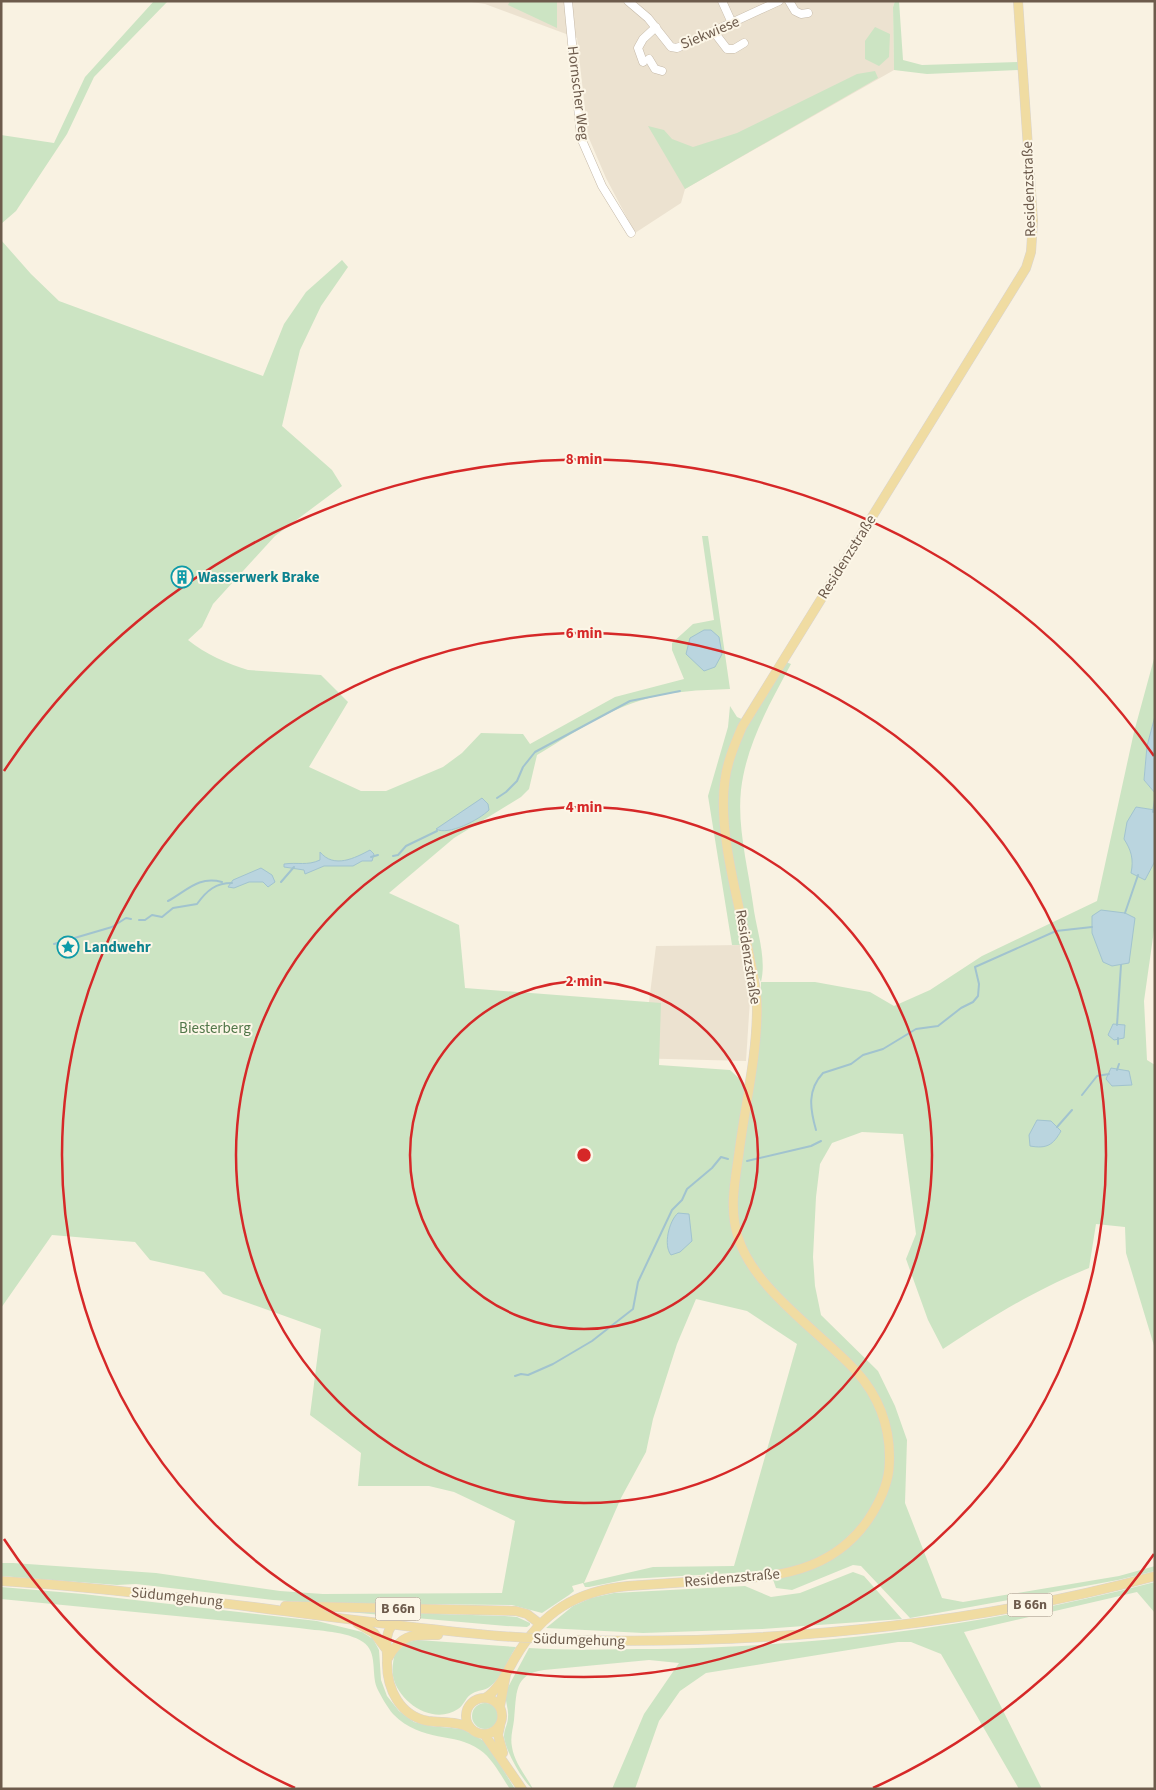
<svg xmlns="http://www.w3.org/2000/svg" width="1156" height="1790" font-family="'Source Sans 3',sans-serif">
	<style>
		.residential { fill: #ece2d0 }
		.green { fill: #cce4c3; fill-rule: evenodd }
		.water { fill: #bad5df; stroke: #a1c3cf }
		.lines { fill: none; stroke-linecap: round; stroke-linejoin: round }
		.stream { stroke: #a1c3cf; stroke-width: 2 }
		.minor-casing { stroke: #c5b9a8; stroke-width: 9 }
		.major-casing { stroke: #d9d4d0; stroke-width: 10 }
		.minor { stroke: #fff; stroke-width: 8 }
		.major { stroke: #f0dca2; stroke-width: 9 }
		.major-bridge-casing { stroke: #d9d4d0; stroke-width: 10; stroke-linecap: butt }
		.major-bridge { stroke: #f0dca2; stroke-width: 9 }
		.ring { fill: none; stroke: #d62828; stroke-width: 2.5 }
		.labels { text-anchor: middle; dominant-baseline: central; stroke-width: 4; stroke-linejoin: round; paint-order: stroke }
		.shield { fill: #fcf6e7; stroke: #988a7a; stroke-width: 1 }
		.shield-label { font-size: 14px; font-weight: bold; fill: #6d5b4c }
		.street-label { font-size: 15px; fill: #6d5b4c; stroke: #fcf6e7 }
		.culture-label { font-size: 15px; font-weight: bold; fill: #0d838f; stroke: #fcf6e7; text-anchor: start }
		.park-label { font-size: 15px; fill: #517749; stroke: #fcf6e7 }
		.centre { fill: #d62828; stroke: #fcf6e7; stroke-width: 2.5 }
		.ring-label { font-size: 15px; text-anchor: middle; font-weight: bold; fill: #d62828; stroke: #fcf6e7; stroke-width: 4; stroke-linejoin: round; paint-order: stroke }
	</style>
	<rect width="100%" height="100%" fill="#f9f2e2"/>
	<!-- residential -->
	<path class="residential" d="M465 1H895L893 7 894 70 685 189 681 203 635 233 606 178 588 136 577 38 485 4Z
		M743 945 751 984 746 1061 629 1058 634 1002H649L656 946Z"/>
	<!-- green -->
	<path class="green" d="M154 1H168L94 77 67 134 16 211 1 224V135L54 143 85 77Z
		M510 1H557V28L508 5Z
		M895 1H899L903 60 922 65 1018 62 1019 70 927 74 894 70 893 7Z
		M875 27 890 34 889 57 879 66 865 59V41Z
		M875 71 878 78 685 189 648 126 664 130 672 139 693 147 737 133 857 74Z
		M1 240 31 274 59 301 263 376 284 324 306 292 342 260 348 267 321 306 300 350 282 426 332 470 342 486 275 536 213 604 202 627 188 640C205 654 228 664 248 670L321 675 348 702 309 767 361 791H386L443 767 462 753 481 733 523 734 530 744 615 697 684 679 672 650V643L693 624 714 620 702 536H708L730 689C701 690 667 691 639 701 603 712 569 736 537 755L529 789 521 797 454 838 389 893 459 925 465 988 661 1003 659 1065 730 1070 745 1084H753L760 1033 761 982 743 945H732L708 796 728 727 730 706 737 717 749 722 786 662 791 664C770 703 746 745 741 790 737 827 748 867 753 904 756 929 767 957 761 982H815L870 992 894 1006 930 990 982 956 1097 901 1134 732 1155 655V716L1147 746 1144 780 1155 793V810L1136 807 1124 838C1131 850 1134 860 1132 873L1145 879 1155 861V923L1144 1001 1147 1060 1155 1065V1349L1126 1253 1125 1227 1096 1224 1089 1268C1033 1291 993 1316 943 1349L928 1320 906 1259 916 1234 903 1134 862 1132 832 1143 820 1164 816 1197 813 1257 815 1286 821 1315 878 1371 895 1406 907 1440 905 1503 942 1598 963 1602 1119 1576 1155 1566V1571L1118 1580 910 1618 861 1566 853 1565 792 1590 776 1588 770 1571 629 1579 589 1587H585L583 1583 572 1586 574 1591 569 1595 542 1613 512 1605 317 1603 273 1600 136 1584 117 1585 1 1576V1563H13L156 1573 280 1591 323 1594 502 1593 515 1521 454 1492 429 1486H358L361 1453 310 1415 321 1329 223 1294 204 1272 150 1260 135 1242 52 1235 1 1308ZM696 1299 747 1311 797 1344 734 1566 653 1567 584 1583 621 1498 646 1452 653 1419 677 1344Z
		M853 1572 864 1576 902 1619 761 1629 643 1633 546 1628 573 1606 591 1598 614 1593 745 1586 771 1597 800 1593Z
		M1155 1582V1613L1137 1592 964 1632 1042 1789H1019L941 1654 911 1642H898L706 1673 680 1691 659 1721 635 1789H612L644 1714 679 1663 649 1660 544 1670C513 1674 517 1694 514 1720 513 1729 510 1737 512 1747 514 1762 526 1776 533 1789 524 1784 504 1748 504 1736 504 1729 508 1724 508 1717 509 1708 504 1700 506 1691L529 1648C572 1651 614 1649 657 1649 828 1646 989 1625 1155 1582Z
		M1 1587 83 1594 317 1621 362 1632 373 1639 379 1650 381 1680 387 1696 399 1711 414 1722 430 1726 462 1729 486 1742 515 1789H510C501 1776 493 1759 480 1750 454 1731 423 1744 393 1714 387 1707 381 1696 377 1688 371 1673 378 1652 363 1642 347 1631 318 1631 299 1628L1 1599Z
		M337 1611 505 1616 517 1617 530 1623V1625L527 1627 506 1626Z
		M418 1640 516 1647C508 1659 500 1681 488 1688 482 1691 476 1690 470 1695 465 1699 464 1705 458 1709 433 1726 398 1702 393 1676 392 1669 393 1661 395 1653L408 1642Z
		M472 1716a13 13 0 1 1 26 0a13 13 0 1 1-26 0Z"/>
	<!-- water -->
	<path class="water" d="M704 630H711L719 637 722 654 715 667 704 671 686 654 690 638Z
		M1155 716V793L1144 780 1147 746Z
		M482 798 488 804 489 810C479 820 448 836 436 829Z
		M1136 807 1155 810V861L1145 880 1131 873C1134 859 1131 850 1124 839L1127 822Z
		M370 850 374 854 372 861H362L353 866H324L305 874 304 870 284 867V864C298 862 307 866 320 860V852C334 869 355 858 370 850Z
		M261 868 272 875 275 882 268 887 263 882H249L234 888 228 887 233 880Z
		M1101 910 1125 913 1135 918 1129 963 1112 966 1103 962 1092 933V916Z
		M1113 1024 1125 1025 1124 1038 1114 1040 1108 1035Z
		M1111 1068 1129 1071 1132 1085 1112 1086 1106 1079Z
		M1037 1120 1051 1121 1061 1131C1053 1145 1047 1149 1030 1146L1029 1135Z
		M678 1213 689 1214 692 1241 680 1252 671 1255C663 1245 669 1221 678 1213Z"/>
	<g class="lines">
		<!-- stream -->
		<path class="stream" d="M497 798 506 792 517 781 523 767 535 752 630 701 680 691
			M1153 812 1155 800
			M393 856 398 855 406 846 437 831
			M371 857 378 855
			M281 882 294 867
			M168 901C188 890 198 876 222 882
			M1125 913 1138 875
			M139 920H145L152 915 162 917 173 908 197 904C207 890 216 883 232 883
			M54 944 112 927 126 918 131 919
			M1117 1025 1121 965
			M1118 1038V1044
			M1117 1070 1119 1064
			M1082 1095 1097 1076 1109 1074
			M1057 1127 1072 1110
			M816 1130C810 1109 807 1090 823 1073L851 1064 863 1055 883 1049 916 1029 938 1026 961 1008 973 1002 978 996 979 984 975 967 1056 931 1092 927
			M747 1161 811 1146 821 1141
			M515 1376 521 1374 528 1375 553 1364 592 1341 633 1309 638 1282 672 1210 682 1200 687 1189 712 1168 721 1157 728 1159"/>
		<!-- minor casing -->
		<g class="minor-casing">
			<path id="minor" d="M568 1 581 138 602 186 631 233
				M628 1 648 18 671 47 677 48 779 1
				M722 1 732 23
				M789 1 795 11 801 14 808 13
				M714 32 727 49H734L744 43
				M649 59 655 69 662 71
				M643 62 638 48 643 39 656 27"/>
		</g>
		<!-- major casing -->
		<g class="major-casing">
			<path id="major" d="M1 1581C168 1591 332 1621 499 1636
				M285 1606 516 1611 527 1614 540 1624
				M357 1623 374 1633 386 1649
				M392 1625C383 1638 388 1649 387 1663 387 1689 400 1716 428 1721 442 1723 458 1721 470 1728
				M563 1640C763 1645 961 1628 1155 1576
				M388 1658C402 1633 412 1635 438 1635
				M466 1716a18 18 0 1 1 36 0a18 18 0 1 1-36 0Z
				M485 1698C498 1691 508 1670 515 1658 542 1612 576 1591 628 1586 657 1584 687 1582 717 1580 776 1577 831 1573 868 1520 878 1505 887 1487 889 1469 892 1432 881 1399 856 1371 820 1332 753 1288 738 1237 729 1209 735 1181 739 1153 745 1105 757 1057 757 1008 757 993 754 978 751 964 741 909 717 834 725 780 727 762 735 744 742 727L1026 268 1031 252 1033 221 1018 1
				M500 1706 506 1674
				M500 1726 498 1735 503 1753
				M484 1734 522 1789"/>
		</g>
		<!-- minor -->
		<use href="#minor" class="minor"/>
		<!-- major -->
		<use href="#major" class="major"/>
		<!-- major-bridge casing -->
		<g class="major-bridge-casing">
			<path id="major-bridge" d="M499 1636 563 1640"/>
		</g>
		<!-- major-bridge -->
		<use href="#major-bridge" class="major-bridge"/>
	</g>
	<!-- distance rings -->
	<g class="ring">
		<circle cx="584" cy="1155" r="174"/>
		<circle cx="584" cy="1155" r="348"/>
		<circle cx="584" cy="1155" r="522"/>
		<path d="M1154 1554A696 696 0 0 1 873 1788M295 1788A696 696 0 0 1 4 1539M4 771A696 696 0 0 1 1154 756"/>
	</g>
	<!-- icons -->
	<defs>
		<g id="building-ring" transform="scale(1.125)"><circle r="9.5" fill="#fcf6e7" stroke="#0f9aa8" stroke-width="1.5"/><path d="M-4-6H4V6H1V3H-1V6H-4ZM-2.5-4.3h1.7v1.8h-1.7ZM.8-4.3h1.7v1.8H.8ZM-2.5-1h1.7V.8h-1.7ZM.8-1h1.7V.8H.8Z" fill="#0f9aa8"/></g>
		<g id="sight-ring" transform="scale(1.125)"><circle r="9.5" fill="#fcf6e7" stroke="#0f9aa8" stroke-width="1.5"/><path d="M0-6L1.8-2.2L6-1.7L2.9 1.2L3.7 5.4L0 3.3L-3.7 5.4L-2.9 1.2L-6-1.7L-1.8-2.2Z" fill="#0f9aa8"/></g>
	</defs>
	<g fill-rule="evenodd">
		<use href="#building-ring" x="182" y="577"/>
		<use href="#sight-ring" x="68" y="947"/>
	</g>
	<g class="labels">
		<!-- shield labels -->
		<g class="shield">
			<rect x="1007.5" y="1593.5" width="45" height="23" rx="4"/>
			<rect x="375.5" y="1597.5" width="45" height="23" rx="4"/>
		</g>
		<g class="shield-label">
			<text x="1030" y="1605">B 66n</text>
			<text x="398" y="1609">B 66n</text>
		</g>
		<!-- street labels -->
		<g class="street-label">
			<text transform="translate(710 33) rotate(-23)">Siekwiese</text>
			<text transform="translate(578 93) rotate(83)">Hornscher Weg</text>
			<text transform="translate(1029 189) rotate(-92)">Residenzstraße</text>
			<text transform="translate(847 557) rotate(-58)">Residenzstraße</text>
			<text transform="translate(748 957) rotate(81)">Residenzstraße</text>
			<text transform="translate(732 1578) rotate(-5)">Residenzstraße</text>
			<text transform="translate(177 1597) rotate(6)">Südumgehung</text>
			<text transform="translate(579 1640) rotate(2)">Südumgehung</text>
		</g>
		<!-- culture labels -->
		<g class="culture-label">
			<text x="198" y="577">Wasserwerk Brake</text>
			<text x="84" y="947">Landwehr</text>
		</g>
		<!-- park labels -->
		<g class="park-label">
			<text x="215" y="1028">Biesterberg</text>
		</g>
	</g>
	<circle cx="584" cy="1155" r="8" class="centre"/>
	<g class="ring-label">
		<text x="584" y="464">8 min</text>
		<text x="584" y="638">6 min</text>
		<text x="584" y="812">4 min</text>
		<text x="584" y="986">2 min</text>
	</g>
	<!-- border -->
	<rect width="1156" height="1790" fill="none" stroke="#6d5b4c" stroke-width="5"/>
</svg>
